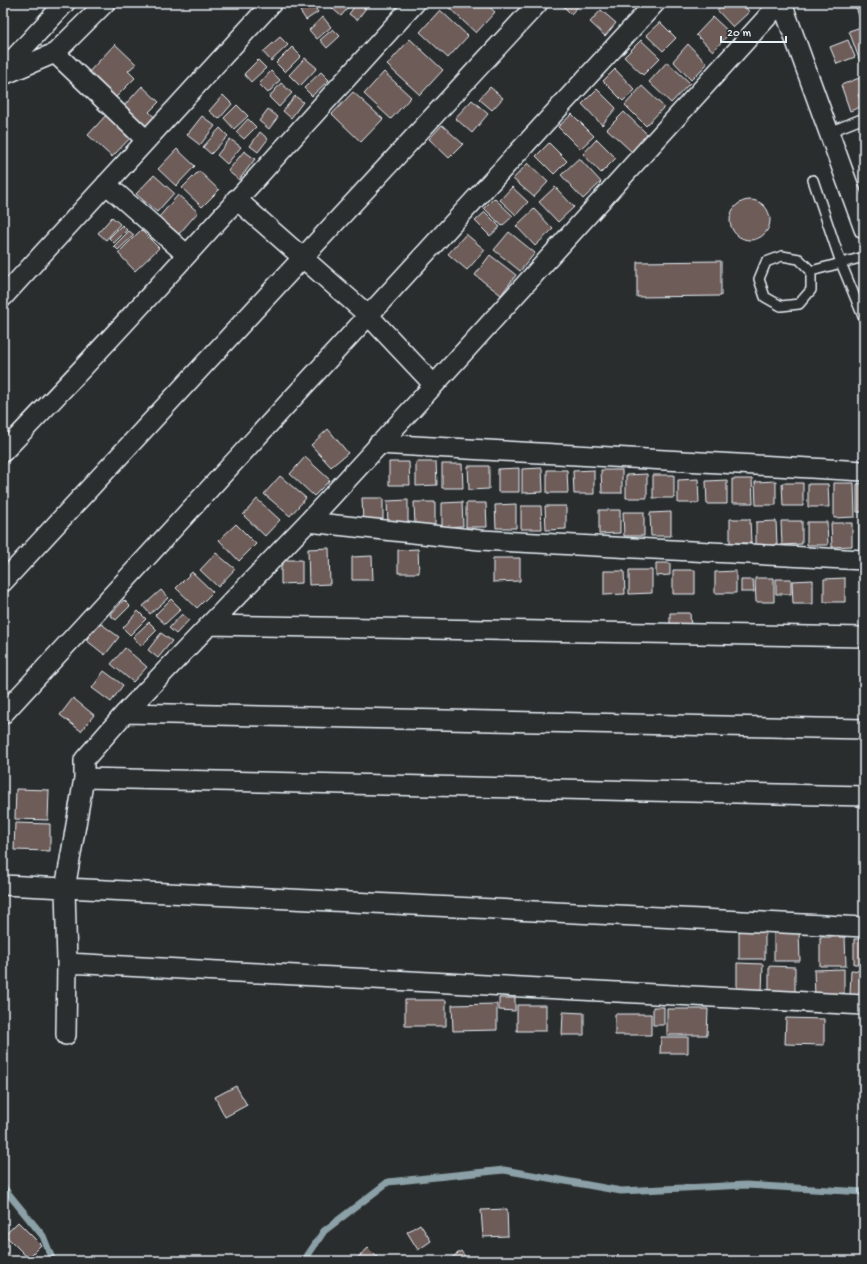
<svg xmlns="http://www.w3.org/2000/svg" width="867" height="1264" font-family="'Gochi Hand',sans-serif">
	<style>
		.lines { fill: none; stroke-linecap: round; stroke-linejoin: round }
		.stream { stroke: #8ba1a7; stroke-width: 7 }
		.building { fill: #6e5b58; stroke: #e8f1f8 }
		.lane-casing { stroke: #e8f1f8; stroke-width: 12 }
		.street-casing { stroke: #e8f1f8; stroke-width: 22 }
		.lane { stroke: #2a2d2e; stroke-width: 9 }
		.street { stroke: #2a2d2e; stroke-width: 19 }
	</style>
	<rect width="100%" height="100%" fill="#2a2d2e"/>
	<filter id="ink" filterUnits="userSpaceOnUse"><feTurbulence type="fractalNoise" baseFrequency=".025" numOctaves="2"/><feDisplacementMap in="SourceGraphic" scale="8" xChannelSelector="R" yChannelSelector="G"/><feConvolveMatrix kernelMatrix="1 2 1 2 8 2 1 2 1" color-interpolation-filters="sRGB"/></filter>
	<g filter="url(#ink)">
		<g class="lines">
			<!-- stream -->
			<path class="stream" d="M3 1187 43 1236 53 1261
				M304 1261 324 1231 388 1182 504 1170 621 1191 746 1185 864 1192"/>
		</g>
		<!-- building -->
		<path class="building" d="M312 3 318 12 306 20 300 11Z
			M336 3H352L341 16 332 8Z
			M357 3 366 8 357 20 349 14Z
			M448 3H485L495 12 476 33 446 5Z
			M560 3H581L571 14Z
			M725 3H743L749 12 733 27 717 10Z
			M855 3H864V18L860 20Z
			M440 10 468 36 448 58 420 32Z
			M601 10 616 23 605 36 590 22Z
			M323 17 331 27 317 39 309 30Z
			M713 17 730 33 713 51 696 35Z
			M660 22 676 38 663 51 646 35Z
			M864 26V66L862 67 849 31Z
			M333 29 340 36 327 48 320 40Z
			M280 37 288 45 271 61 263 52Z
			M410 39 443 70 420 95 387 65Z
			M641 40 660 58 643 75 624 57Z
			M848 40 855 57 837 64 830 47Z
			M115 44 136 64 128 71 135 78 113 100 86 75Z
			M688 44 707 64 691 80 673 61Z
			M292 47 301 56 285 72 276 63Z
			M305 58 317 68 300 86 289 75Z
			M258 60 266 68 251 82 244 74Z
			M667 62 690 83 671 103 649 82Z
			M615 69 635 90 623 101 603 81Z
			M271 71 280 80 268 93 259 84Z
			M321 72 329 80 312 96 304 88Z
			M384 72 411 97 391 119 364 94Z
			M862 77 864 93 858 95 863 106 850 111 841 85Z
			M281 83 292 93 279 107 269 97Z
			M142 86 159 102 149 112 159 121 148 132 122 108Z
			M642 86 664 107 646 126 625 105Z
			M490 87 503 98 492 110 479 99Z
			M597 89 616 108 602 125 582 104Z
			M353 92 383 119 361 142 332 114Z
			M223 95 232 104 219 119 209 111Z
			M295 96 303 102 291 118 283 111Z
			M472 100 488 114 472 133 455 118Z
			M237 105 248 116 234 129 224 118Z
			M268 109 278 117 269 129 259 121Z
			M624 112 647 134 632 152 607 129Z
			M107 114 131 137 112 157 88 135Z
			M572 114 594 136 580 149 558 127Z
			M202 116 215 126 200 145 187 135Z
			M248 119 256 127 244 139 236 132Z
			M442 125 463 144 449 158 429 139Z
			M220 128 228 136 211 154 203 147Z
			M260 132 268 139 258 152 250 146Z
			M230 139 241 147 227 164 217 155Z
			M597 139 616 158 601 173 583 154Z
			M549 143 567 161 554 174 536 156Z
			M177 149 195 166 176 186 158 169Z
			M244 151 255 159 239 180 228 171Z
			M579 158 601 182 583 199 561 175Z
			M528 163 548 182 534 197 513 179Z
			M199 171 219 190 202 207 182 188Z
			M154 175 174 193 157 212 136 194Z
			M512 187 528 202 516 215 500 200Z
			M555 187 574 207 558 222 539 202Z
			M178 195 198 212 179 234 159 217Z
			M494 198 513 216 502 226 484 208Z
			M730 220a20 20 0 1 1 40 0a20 20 0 1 1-40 0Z
			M534 209 553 229 535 246 516 226Z
			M485 212 500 227 490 236 475 221Z
			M112 217 120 224 106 240 98 233Z
			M122 225 127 230 114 243 109 238Z
			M141 230 159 248 135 271 118 253Z
			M129 231 134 235 118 250 114 246Z
			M509 232 535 253 520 271 494 250Z
			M466 234 485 250 467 270 448 254Z
			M490 255 516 275 501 295 475 275Z
			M721 261V296L637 297V262Z
			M328 429 348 453 331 467 311 445Z
			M305 457 330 480 314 496 290 474Z
			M389 462H409L410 485H389Z
			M416 462H436L437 485 416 486Z
			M442 464H462L463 488H442Z
			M468 466H489V489L469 490Z
			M519 468V492H498V469Z
			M542 468 543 492 522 493V469Z
			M547 470H567L568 493H547Z
			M594 470V494H574L573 471Z
			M601 470H622V493H602Z
			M647 474V498H626V475Z
			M653 475H674V498H653Z
			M280 476 306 498 290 516 264 494Z
			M698 479 699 503H678V480Z
			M732 479H752L753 503H732Z
			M727 480V504H707L706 481Z
			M776 481V505H756L755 482Z
			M782 483H803V506H783Z
			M834 483H854L855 517 834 518Z
			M864 483V512H857V484Z
			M808 484H828L829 507H808Z
			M362 498H383V522H363Z
			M257 499 280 520 265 536 243 515Z
			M408 500V524H388L387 501Z
			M414 502H435V525L415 526Z
			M462 502 463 526 442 527V503Z
			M466 503H486L487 527H466Z
			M516 504V528H496L495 505Z
			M521 506H541L542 529H521Z
			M545 506H566V529L546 530Z
			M599 510H620V533L599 534Z
			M623 512H644V536H624Z
			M671 512V536H651L650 513Z
			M730 519H750L751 543H730Z
			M776 521 777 545H756V522Z
			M781 521H802V544L782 545Z
			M807 522H827L828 545H807Z
			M831 523H852V546L832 547Z
			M236 524 256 544 239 561 219 540Z
			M859 525H864V548L859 549Z
			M329 548 330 584 309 585 308 549Z
			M418 549 419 573H398V550Z
			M216 553 235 569 218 587 200 570Z
			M372 556 373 580H352V557Z
			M493 558H520V581L493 582Z
			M281 560H302V583L281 584Z
			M656 563H670V575L656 576Z
			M629 570H652V593L629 594Z
			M673 570H695V594H673Z
			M604 571H624L625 594 604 595Z
			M736 571V593H715V572Z
			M192 572 213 592 197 608 176 588Z
			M755 578H774V602H756Z
			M845 578V602H824V579Z
			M776 579H791V594H776Z
			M741 580H753L754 592H741Z
			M813 580V604H793L792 581Z
			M161 590 168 598 150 614 143 606Z
			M171 599 181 609 165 624 155 615Z
			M124 600 130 606 116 620 110 615Z
			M138 611 146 619 130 635 123 628Z
			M670 613H690L691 628H670Z
			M182 614 189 620 176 634 169 628Z
			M149 622 157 630 141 646 133 637Z
			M100 623 119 637 105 655 86 640Z
			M161 633 172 641 158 658 148 650Z
			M125 648 147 667 133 682 111 664Z
			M104 671 123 685 111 702 92 688Z
			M73 698 94 715 81 731 60 715Z
			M16 789 49 790 48 820 15 819Z
			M15 823 50 824V851L14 850Z
			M739 929 765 930V959H739Z
			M774 932H799L800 961H774Z
			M820 937H845L846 966H820Z
			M854 939H864V964H854Z
			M737 963 763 964 762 992H737Z
			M769 966 795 967V996L769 995Z
			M844 969V995L815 996 814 970Z
			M851 970 864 971V996H850Z
			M499 998H515V1011L499 1010Z
			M405 1000H446V1026H405Z
			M497 1004V1030L453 1031 452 1005Z
			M517 1005H546V1031H517Z
			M653 1007H664V1025H653Z
			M667 1009H708L707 1035H667Z
			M563 1012 584 1013V1035H562Z
			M615 1014H651V1035H615Z
			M786 1018 824 1019V1045L785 1044Z
			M661 1037H688V1053H660Z
			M236 1086 247 1105 225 1117 215 1097Z
			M507 1209 508 1236 483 1237 481 1210Z
			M18 1222 41 1245 28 1258 5 1235Z
			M420 1224 431 1241 418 1250 407 1232Z
			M368 1248 381 1261H354Z
			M461 1251 468 1261H447Z"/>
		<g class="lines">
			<!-- lane casing -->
			<g class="lane-casing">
				<path id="lane" d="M829 132 864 118
					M813 180 841 263 864 319
					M782 256 799 259 811 271V290L799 304 781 306 765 297 759 279 766 262Z
					M811 271 864 257"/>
			</g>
			<!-- street casing -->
			<g class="street-casing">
				<path id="street" d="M782 3 864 229
					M55 53 146 140
					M3 70 65 3
					M3 75 55 53 105 3
					M106 184 187 255
					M236 199 369 316 434 385
					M3 297 272 3
					M378 444 864 471
					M3 452C144 306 278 153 415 3
					M308 522 480 540 864 560
					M3 582 538 3
					M210 625 864 637
					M125 713 864 729
					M3 714 655 3
					M84 778 864 796
					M3 885 864 927
					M67 963 864 1005
					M66 1035 67 963 65 889 84 778V760L125 713 308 522 434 385 780 3"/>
			</g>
			<!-- lane -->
			<use href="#lane" class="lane"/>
			<!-- street -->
			<use href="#street" class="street"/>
		</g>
	</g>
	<!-- margin -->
	<rect width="867" height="1264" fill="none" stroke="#2a2d2e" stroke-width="16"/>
	<rect x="8" y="8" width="851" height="1248" fill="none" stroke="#e8f1f8" stroke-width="1.5" filter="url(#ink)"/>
	<!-- scale -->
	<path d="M721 36v6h65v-6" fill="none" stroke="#e8f1f8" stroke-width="2"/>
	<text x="727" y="36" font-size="12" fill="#e8f1f8" stroke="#2a2d2e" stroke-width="3" paint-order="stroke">20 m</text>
</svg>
